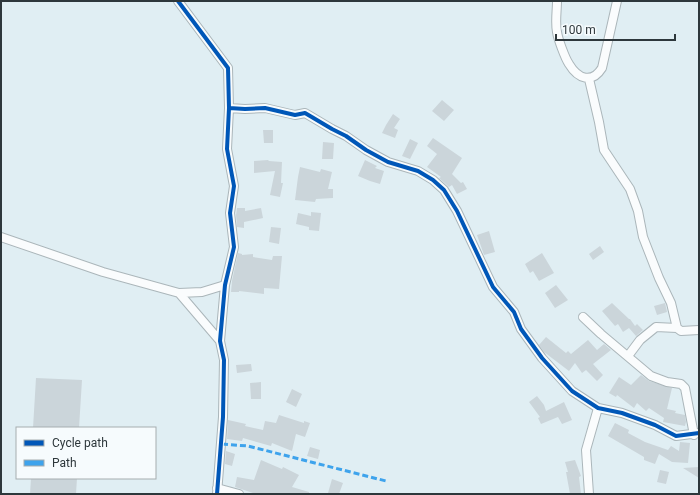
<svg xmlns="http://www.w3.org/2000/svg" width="700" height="495" font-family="Roboto,sans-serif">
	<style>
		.building { fill: #cbd5da }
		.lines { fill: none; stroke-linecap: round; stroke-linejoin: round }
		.minor-casing { stroke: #abb6ba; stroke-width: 10 }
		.minor { stroke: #fafcfd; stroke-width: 8 }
		.quiet { stroke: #3ea3ec; stroke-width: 3; stroke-dasharray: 6 3; stroke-linecap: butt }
		.cycleway-casing { stroke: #f6fbfd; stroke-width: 6 }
		.cycleway { stroke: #0057b8; stroke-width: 4 }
	</style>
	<rect width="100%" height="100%" fill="#e0eef3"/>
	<!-- building -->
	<path class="building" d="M442 100 454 110 444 121 432 111Z
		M393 114 400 119 394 128 398 130 395 138 382 133 386 125Z
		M263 130H273V143H264Z
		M433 138 462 158 452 174 461 183 463 182 467 189 457 194 452 185 449 187 439 178 441 177 427 167 437 154 427 146Z
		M410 139 418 143 410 159 402 156Z
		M323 142 334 143 333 159H322Z
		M268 160 269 161 282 162 281 183H283L280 197 270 195 275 171 254 173V161Z
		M365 160 377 166 375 168 384 171 380 184 370 181 358 176Z
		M300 167 320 172 321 169 332 172 328 189H333V198L316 199 315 202 295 200 298 177Z
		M237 208H245V211L261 208 263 218 244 222V228L237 227 236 215Z
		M311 212 321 213 319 231 309 230V227L296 224 298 213 311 216Z
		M271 227 281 228 279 244 269 242Z
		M489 231 495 252 484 255 477 235Z
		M600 246 604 252 593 260 589 254Z
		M238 253 242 254V255L253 254V257L272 260 273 256H282L279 289 264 288V294L239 291V292H231L232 281Z
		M542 253 554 273 539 281 533 271 530 273 525 264Z
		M556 285 568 300 555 308 545 293Z
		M612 303 629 319H630L635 326 637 324 643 330 636 336 629 328 623 332 618 324 615 326 602 311Z
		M665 303 667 312 657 315 654 306Z
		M546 337 566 353 568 351 571 354 588 340 597 350 604 344 611 350 593 364 603 375 597 381 586 370 582 373 575 363 569 371 544 352 539 345Z
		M251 364 252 371 237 373 236 365Z
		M641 375 649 381 672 388 667 409 676 411 675 413 685 415 686 422 685 426 663 422 664 418 649 408 646 411 637 403 634 408 617 395 616 397 609 393 619 377 631 385Z
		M36 378 82 380 79 428H33Z
		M261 382V399H251L250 383Z
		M292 389 302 394 296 407 286 402Z
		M537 396 544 405 546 411 564 402 572 420 562 424 558 417 541 424 538 418 540 417 529 402Z
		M279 415 304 423V421L310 423 305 437 296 434 292 451 272 443 271 446 243 438 242 441 227 439 228 420 246 424 245 426 263 430 265 421 276 423Z
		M615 423 629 430 628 433 645 442 668 450 671 446 679 451 680 442 690 443 688 463 672 462 659 454 655 464 644 460V457L608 436Z
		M310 447 320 450 318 459 307 456Z
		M226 451 235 454 232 466 225 464Z
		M261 460 282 469 283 467 299 475 292 487 309 492V494H256L235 487 237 477 254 480Z
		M575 460 581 476 579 477 581 494H570L566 472H568L565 462Z
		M699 467V478L683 468Z
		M660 470 669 472 666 484 657 482Z
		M31 478H77L76 494H30Z
		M332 479 343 483 339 494 328 493Z"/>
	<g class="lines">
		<!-- minor casing -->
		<g class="minor-casing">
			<path id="minor" d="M178 1 228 68 229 108 245 109 265 108 295 115 305 113 332 129 346 136 366 150 388 162 418 171 433 180 444 190 457 211 493 287 514 312 521 329 542 358 572 391 598 408 622 413 655 425 676 436 699 433
				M557 1C557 11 555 22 557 32 558 39 565 58 569 64 578 79 592 84 602 68L617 1
				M589 79 599 122 604 150 630 189 638 211 643 237 659 278 671 303 677 328
				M1 237 103 272 179 293 220 341
				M179 293 202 292 225 285
				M583 317 601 334 651 376 667 382 681 384 685 388 694 435
				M628 356 640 340 656 327 677 328 681 331 699 330
				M217 488 239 494
				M217 494 223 417 224 360 220 341 225 285 234 247 230 213 234 186 227 149 229 108
				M589 494 586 450 598 408"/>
		</g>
		<!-- minor -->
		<use href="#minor" class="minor"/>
		<!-- quiet -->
		<path class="quiet" d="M222 444 248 446 386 481"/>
		<!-- cycleway casing -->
		<g class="cycleway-casing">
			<path id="cycleway" d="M178 1 228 68 229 108 245 109 265 108 295 115 305 113 332 129 346 136 366 150 388 162 418 171 433 180 444 190 457 211 493 287 514 312 521 329 542 358 572 391 598 408 622 413 655 425 676 436 699 433
				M217 494 223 417 224 360 220 341 225 285 234 247 230 213 234 186 227 149 229 108"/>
		</g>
		<!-- cycleway -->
		<use href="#cycleway" class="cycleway"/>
	</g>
	<!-- border -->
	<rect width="700" height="495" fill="none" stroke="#2d373b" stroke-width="4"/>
	<!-- legend -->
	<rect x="16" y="427" width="140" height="52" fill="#f6fbfd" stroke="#a6adaf"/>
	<rect x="24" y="440" width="20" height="6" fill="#0057b8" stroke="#a6adaf"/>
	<text x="52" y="447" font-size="12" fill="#2d373b">Cycle path</text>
	<rect x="24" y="460" width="20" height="6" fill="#3ea3ec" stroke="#a6adaf"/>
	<text x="52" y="467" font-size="12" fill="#2d373b">Path</text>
	<!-- scale -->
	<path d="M556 34v6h119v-6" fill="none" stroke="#2d373b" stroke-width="2"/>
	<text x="562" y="34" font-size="12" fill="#2d373b" stroke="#f6fbfd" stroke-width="3" paint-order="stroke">100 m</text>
</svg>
